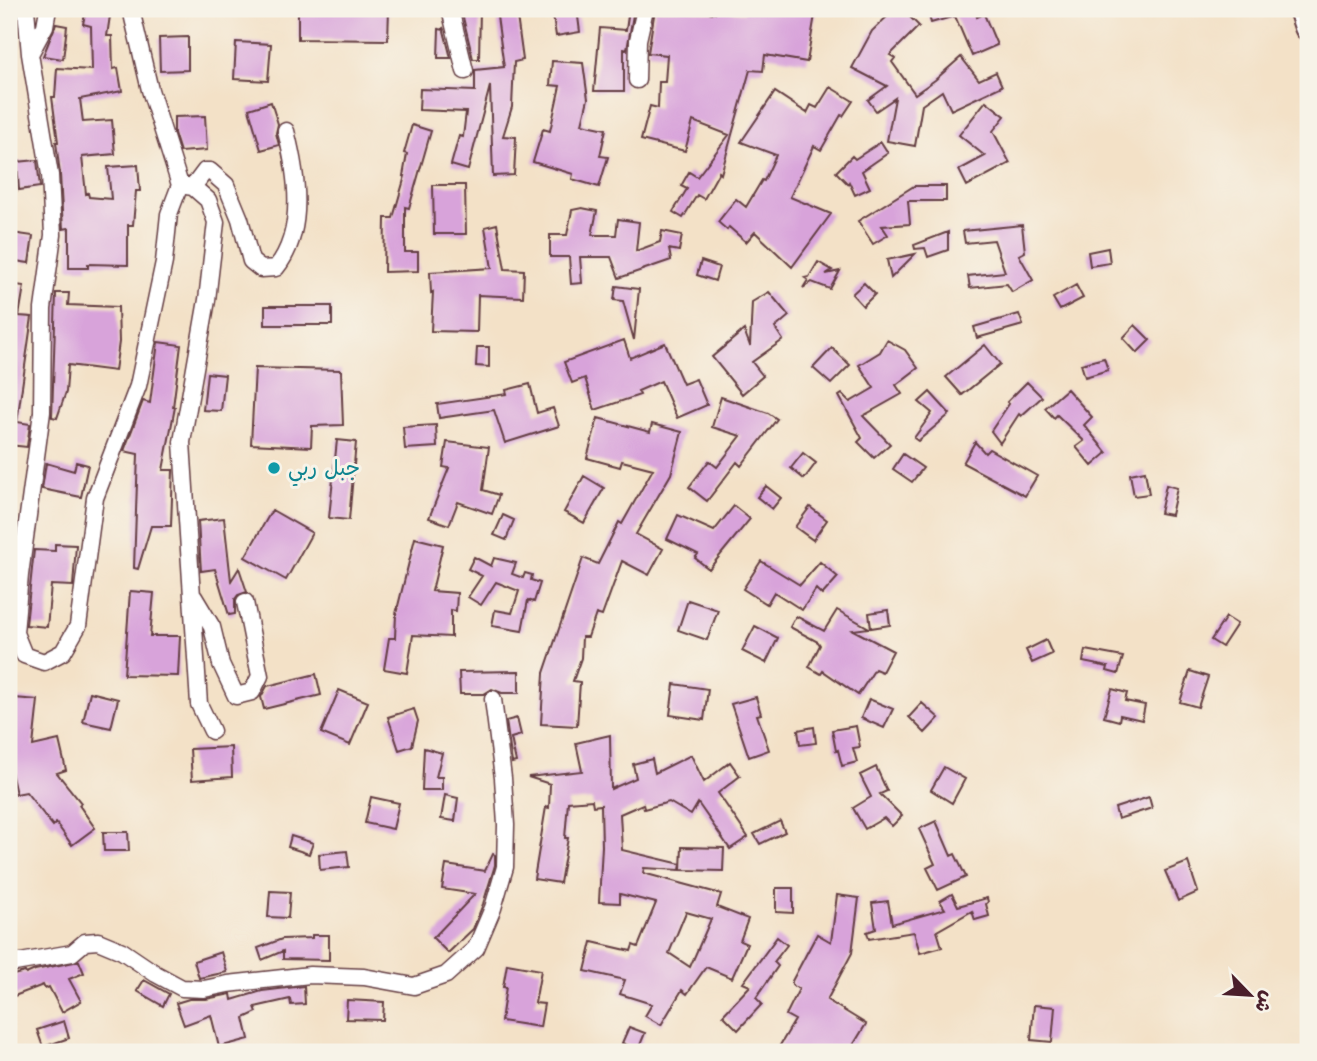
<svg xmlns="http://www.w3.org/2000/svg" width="1317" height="1061" font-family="'Comic Neue','Playpen Sans Arabic',sans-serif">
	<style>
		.building { fill: #d8a3da; fill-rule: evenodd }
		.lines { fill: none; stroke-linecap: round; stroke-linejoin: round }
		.minor-casing { stroke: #633c42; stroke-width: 19 }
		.trunk-casing { stroke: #633c42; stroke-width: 30 }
		.minor { stroke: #fff; stroke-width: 16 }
		.trunk { stroke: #fff; stroke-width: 26 }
		.culture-dot { fill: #0f9aa8; stroke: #f7f3e8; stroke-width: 2.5 }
		.labels { text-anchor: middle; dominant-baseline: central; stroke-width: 6; stroke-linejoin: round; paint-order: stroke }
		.culture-label { font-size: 21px; fill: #0d838f; stroke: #f7f3e8; text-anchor: start }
	</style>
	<rect width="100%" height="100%" fill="#f7f3e8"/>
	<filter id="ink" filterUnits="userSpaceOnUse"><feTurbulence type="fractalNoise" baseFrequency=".0143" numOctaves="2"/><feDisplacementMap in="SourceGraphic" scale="14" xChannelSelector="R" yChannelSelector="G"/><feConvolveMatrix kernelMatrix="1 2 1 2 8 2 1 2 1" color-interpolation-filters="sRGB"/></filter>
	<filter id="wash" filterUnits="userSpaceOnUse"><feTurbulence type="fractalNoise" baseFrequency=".00686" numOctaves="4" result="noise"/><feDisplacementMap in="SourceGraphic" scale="28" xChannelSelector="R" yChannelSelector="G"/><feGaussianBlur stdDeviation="1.57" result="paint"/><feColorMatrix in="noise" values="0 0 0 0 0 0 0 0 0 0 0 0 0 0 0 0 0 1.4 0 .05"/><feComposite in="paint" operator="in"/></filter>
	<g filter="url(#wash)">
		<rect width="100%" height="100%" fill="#f3e1c7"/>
		<g id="blocks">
			<!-- building -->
			<path class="building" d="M86 9H111L107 36H112L113 69 118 68 122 91 80 99 83 122 112 120 115 154 82 157 86 194 88 193 89 197 111 199 108 167 138 165 140 191H136L133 225H128V265L88 264V268H69V228L63 229 60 174 56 142H58L52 97H55L57 68 92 70 91 26 83 24Z
				M298 9H389L388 40 298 39Z
				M461 9H480L479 59H473Z
				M496 9H516L523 60 514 62 512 107 503 136 516 137 514 175 493 176 490 86 468 170 451 165 459 136 463 137 466 112 419 110 420 89 475 91V70L504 67Z
				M552 9H577L580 32 556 36Z
				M629 9H634L627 50 624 49V91H594L600 28 626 30Z
				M655 9H687L715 13V9L744 13V9H816L807 62 765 55 763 71 750 70 721 174 719 172 704 199 697 195 683 218 673 212 687 189 681 186 689 172 697 177 729 135 693 121 685 151 641 140 650 106 658 108 659 82H665L667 55 648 53Z
				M895 9H902L919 26 890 55 895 58 892 62 915 94 935 80 961 57 979 80 996 72 1002 86 951 110 942 91 922 105 915 146 887 141 895 98 876 111 868 100 887 86 852 68 872 31Z
				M927 9H975L977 17 984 14 997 45 972 56 955 16 931 23Z
				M56 24 67 26 63 59 43 56Z
				M443 27 451 58H438L439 29 444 30Z
				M188 37V70L160 71 159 38Z
				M236 42 271 44 268 81 234 79Z
				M552 61 583 63 588 99 582 124 606 129 600 156 608 157 599 187 572 179 573 174 533 162 543 129 550 131 560 86 550 85Z
				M830 87 853 101 843 116 841 115 821 150 814 146 790 197 831 214 792 267 755 232 746 242 729 227 727 230 718 222 736 199 746 207 762 180 764 181 776 155 741 142 775 92 807 113 811 105 817 108Z
				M986 101 1005 116 993 131 1010 163 967 186 959 170 985 156 959 135Z
				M271 102 278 124 276 133 279 145 261 150 249 109Z
				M205 116 207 150 180 152 174 133V117Z
				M412 125 431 131 409 208 405 207V252H418V271L384 272 385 218H393L405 176H403L407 154 404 153Z
				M881 142 888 153 862 171 870 188 855 195 849 182 848 184 836 172 852 156 855 159Z
				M37 160 40 187 19 190 17 162Z
				M433 185H465L466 234H434Z
				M914 186H946V201H908L910 224 882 226 888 235 873 244 858 221Z
				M582 208 597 211 592 235H616L618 219 639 222 636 251 660 242 662 231 682 235 679 251 669 249 671 260 619 278 611 257H580L582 283 571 284 569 257H550V235H567L572 210Z
				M497 224 505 269 524 270 523 297 478 295 477 332 431 331 433 292 431 293 430 272 492 268 485 227Z
				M1022 225 1025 252 1019 255 1033 280 1012 292 1007 284 970 288 968 276 1005 272 994 240 965 243 963 231Z
				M948 232V250L928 257 925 248 915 249 914 245Z
				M12 233 33 236 29 263 9 260Z
				M1108 248 1110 263 1090 266 1088 252Z
				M915 254 891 278 887 260Z
				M701 261 719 267 715 281 697 275Z
				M818 262 832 270 826 274 840 271 830 289 812 282 803 288 808 280 805 278 809 277Z
				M864 283 875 294 863 306 852 294Z
				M9 284 24 286 19 316 32 317 17 422 30 424 27 447 9 445Z
				M1076 285 1083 298 1060 310 1053 298Z
				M616 286 639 289 634 340 623 301 614 300Z
				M769 292 789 316 775 328 783 340 752 362 763 376 742 394 712 357 744 330 750 346 752 302Z
				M56 293H69L68 305 118 307 119 342 115 371 68 365 66 392 57 418 52 417Z
				M265 306H332V325H265Z
				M1019 314 1023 325 977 338 974 327Z
				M1135 325 1150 340 1137 353 1123 338Z
				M624 340 630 358 665 343 683 384 696 379 707 405 677 418 661 381 638 391 640 395 595 410 585 378 572 383 564 362Z
				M887 340 905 350 918 368 896 385 902 394 863 416 890 444 874 458 858 442 862 438 839 396 842 394 850 402 874 388 859 365 880 352Z
				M158 342 181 345 173 407H175L163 470H173L171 526H151L138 569 134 568 138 454 124 451 143 401 150 403Z
				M985 345 1000 364 962 395 946 377Z
				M477 347H489V367L476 366Z
				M832 348 850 365 831 384 813 368Z
				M1104 358 1108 370 1085 377 1081 364Z
				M255 368 341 370 343 425 312 426 311 447 251 444Z
				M207 373 225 375 221 411 203 410Z
				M1027 382 1042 397 1021 416 1019 414 1000 443 991 431 1009 404 1007 402Z
				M530 384 537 413 553 408 559 426 505 443 494 410 439 418 437 404 507 394 506 390Z
				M1067 389 1092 417 1084 425 1107 453 1092 466 1076 447 1084 441 1057 415 1054 418 1045 408Z
				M930 392 950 414 918 441 914 438 932 413 919 402Z
				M721 397 768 413 777 419 741 466 737 462 707 501 689 487 709 461 717 467 741 436 712 427Z
				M598 418 650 432 652 424 682 432 671 474 636 534 663 549 649 575 622 561 602 616 596 614 588 637H582L581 658 573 681 580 682 577 726 541 724 544 673 583 558 598 564 619 522 622 524 653 469 622 461 620 467 587 458Z
				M436 425 437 447 405 449 403 427Z
				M337 440 356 442 349 520 329 518Z
				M447 442 489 447 483 490 499 495 492 514 458 502 449 525 429 518 449 468 443 467Z
				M975 442 985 453 989 449 1037 476 1025 496 963 463Z
				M803 453 816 463 804 479 791 468Z
				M903 454 923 468 912 482 893 469Z
				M76 462 88 465 81 497 42 489 46 463 74 471Z
				M1145 471 1149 494 1134 496 1130 474Z
				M584 476 604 488 584 523 564 512Z
				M1166 485 1177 488 1171 515 1160 513Z
				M766 486 781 498 772 509 757 497Z
				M734 506 750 519 709 569 695 558 698 554 667 539 678 515 714 531Z
				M810 507 827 520 813 540 795 527Z
				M272 510 312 533 286 580 245 557Z
				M503 515 514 520 506 540 494 535Z
				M224 518 231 581 239 568 247 592 238 595 235 599V614L229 615 215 569 201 571 198 521Z
				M415 538 443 545 432 591 457 593 456 611 451 610V637L413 635 407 673 384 669 389 638H395L396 614Z
				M55 544 76 545 73 586 51 585 47 627 26 625 34 550 55 551Z
				M474 557 491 566 494 558 516 563 512 574 523 578 525 573 532 575 531 580 540 583 534 602 528 600 522 631 492 626 495 610 512 613 519 591 496 582 481 605 468 597 482 576 468 569Z
				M761 561 800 585 820 562 838 577 822 595 816 589 802 610 774 592 767 604 743 589Z
				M130 591 154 593 150 636H180L178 676 124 675Z
				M688 600 718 610 707 640 678 630Z
				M837 610 869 628 853 630 893 651 882 672 875 669 858 695 823 671 821 674 809 667 820 645 818 642 790 627 796 616 824 631Z
				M888 610 890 625 871 628 869 613Z
				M1226 617 1237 624 1222 647 1211 640Z
				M755 626 778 638 766 663 742 651Z
				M1046 640 1052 654 1032 663 1026 650Z
				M1085 650 1123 657 1118 674 1107 671 1108 667 1083 662Z
				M519 671V693H502L492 689 484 694H460L459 672Z
				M1190 671 1208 677 1198 707 1180 702Z
				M316 674 321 695 264 709 261 697 267 686Z
				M674 684 708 689 704 720 670 715Z
				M1112 689 1127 693 1125 701 1145 705 1142 720 1120 715 1119 721 1104 717Z
				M339 690 368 702 350 745 321 733Z
				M90 692 118 699 111 728 83 722Z
				M756 697 761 714 757 715 769 750 749 757 731 704Z
				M14 698 38 700 33 746 59 740 66 770 57 773 81 803 79 805 95 828 72 845 56 823 53 826 26 792 16 794 9 763Z
				M869 699 893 709 884 728 861 718Z
				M922 703 939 718 925 733 909 717Z
				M414 709 418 721 412 746 399 750 388 717Z
				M517 718 521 735 511 738 516 762 512 763 506 721Z
				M856 726 860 747 853 748 857 762 842 766 838 750 836 751 832 730Z
				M814 727 816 743 800 745 798 730Z
				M610 735 611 789 636 778 633 764 652 759 655 773 691 755 704 782 730 762 740 776 718 793 748 837 730 849 698 803 691 815 669 802 644 809 643 804 620 814 622 850 681 864 680 870 644 868 643 873 721 894 717 907 748 919 740 941 747 944 732 978 706 967 687 994 682 990 661 1025 645 1016 652 1004 620 994 625 980 585 971 592 942 631 951 633 945 638 947 656 903 620 894V903L599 902 602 846 601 805 593 806 592 800 568 802 565 838H568L560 883 534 879 546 807 549 808 550 784 528 777 582 771 576 743ZM686 912 711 919 690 967 669 953Z
				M231 747 232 777 192 780 190 749Z
				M424 748 442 753 436 777H442V790H422Z
				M876 767 887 791 880 794 902 816 892 826 884 818 865 829 853 808 871 797 860 775Z
				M944 767 965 779 952 803 931 790Z
				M445 795 458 798 455 821 441 819Z
				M371 797 399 803 393 829 365 823Z
				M1149 797 1152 808 1118 819 1115 808Z
				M780 821 785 832 760 844 754 834Z
				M936 821 951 856 955 854 966 877 938 890 927 868 935 864 919 829Z
				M103 832H128L129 851H104Z
				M291 836 313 843 309 854 288 847Z
				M682 847 724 848 723 871 681 870Z
				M347 851 349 867 320 870 319 854Z
				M493 854 495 855V865L483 904 473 929 448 953 433 938 475 894 442 889 446 865 485 871Z
				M1188 862 1198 892 1178 901 1165 871Z
				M776 888H793V913L776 912Z
				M270 891 290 892 288 918 268 917Z
				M952 894 958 906 987 898 988 902 986 904 989 916 975 920 972 911 937 931 942 947 920 953 914 932 869 939 867 932 876 929 872 903 888 901 892 924 945 909 940 901Z
				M837 895 859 898 852 953 827 1000 866 1024 849 1052H776L795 1020 786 1015 799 989 792 985V981L817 934 831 942Z
				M312 935H329V960L283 959V951L262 960 258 948 282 939 312 938Z
				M777 937 787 945 774 962 778 966 756 998 762 1004 738 1030 723 1015 750 986 743 983Z
				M221 952 227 972 199 978 194 961Z
				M79 961 84 973 69 979 81 1001 62 1012 49 987 45 989 43 985 9 998V976L25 972 26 974 35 970Z
				M507 964 541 970 535 1003 544 1004 540 1027 501 1021 506 987H503Z
				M144 980 169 994 163 1006 137 991Z
				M304 986 305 1004 291 1005 290 999 255 1007 257 1012 244 1018 249 1039 219 1047 211 1015 184 1025 176 1003 189 999H206L231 994 232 1000 262 991Z
				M347 1000 384 1002 383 1020 346 1019Z
				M1034 1005 1055 1007 1052 1042 1031 1040Z
				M64 1021 69 1038 43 1047 37 1030Z
				M629 1027 645 1033 638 1050 622 1043Z"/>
		</g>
	</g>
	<g filter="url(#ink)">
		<use href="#blocks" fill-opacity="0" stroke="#633c42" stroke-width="2"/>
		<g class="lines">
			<!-- minor casing -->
			<g class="minor-casing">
				<path id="minor" d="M26 9 30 54 50 175 53 235 43 309 42 412 20 575 15 633 24 655 44 662 63 652 78 626 95 498 138 386 164 262 169 214 180 185 193 187 208 200 216 222 207 300 182 442 199 704 212 731
					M134 9 133 18 150 90 180 185
					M450 9 465 71
					M30 54 45 26 48 9
					M637 80 638 40 645 9
					M193 187 205 171H210L226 185 240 219 251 261 261 269 276 268C306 231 297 174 286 131
					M194 597 212 627 221 664 236 696 252 692 260 676 245 602
					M9 964 72 953 85 942 98 941 122 951 156 974 182 988 204 989 228 984 310 975 364 977 414 986 446 975 476 948 493 908 505 867 506 825 503 778 493 699"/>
			</g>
			<!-- trunk casing -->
			<g class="trunk-casing">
				<path id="trunk" d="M1302 9 1308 27"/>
			</g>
			<!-- minor -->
			<use href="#minor" class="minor"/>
			<!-- trunk -->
			<use href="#trunk" class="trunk"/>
		</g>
	</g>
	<!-- markers -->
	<circle class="culture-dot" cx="274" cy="468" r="7"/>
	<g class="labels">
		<!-- culture labels -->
		<g class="culture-label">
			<text x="288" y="468">جبل ربي</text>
		</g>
	</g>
	<!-- margin -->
	<rect width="1317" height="1061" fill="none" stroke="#f7f3e8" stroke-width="35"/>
	<!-- north arrow -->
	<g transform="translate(1250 995) rotate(115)" stroke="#f7f3e8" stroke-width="5" paint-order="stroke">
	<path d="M0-5L12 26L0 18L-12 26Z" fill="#4a1f2b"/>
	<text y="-10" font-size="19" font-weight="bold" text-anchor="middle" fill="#4a1f2b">ش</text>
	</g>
</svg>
